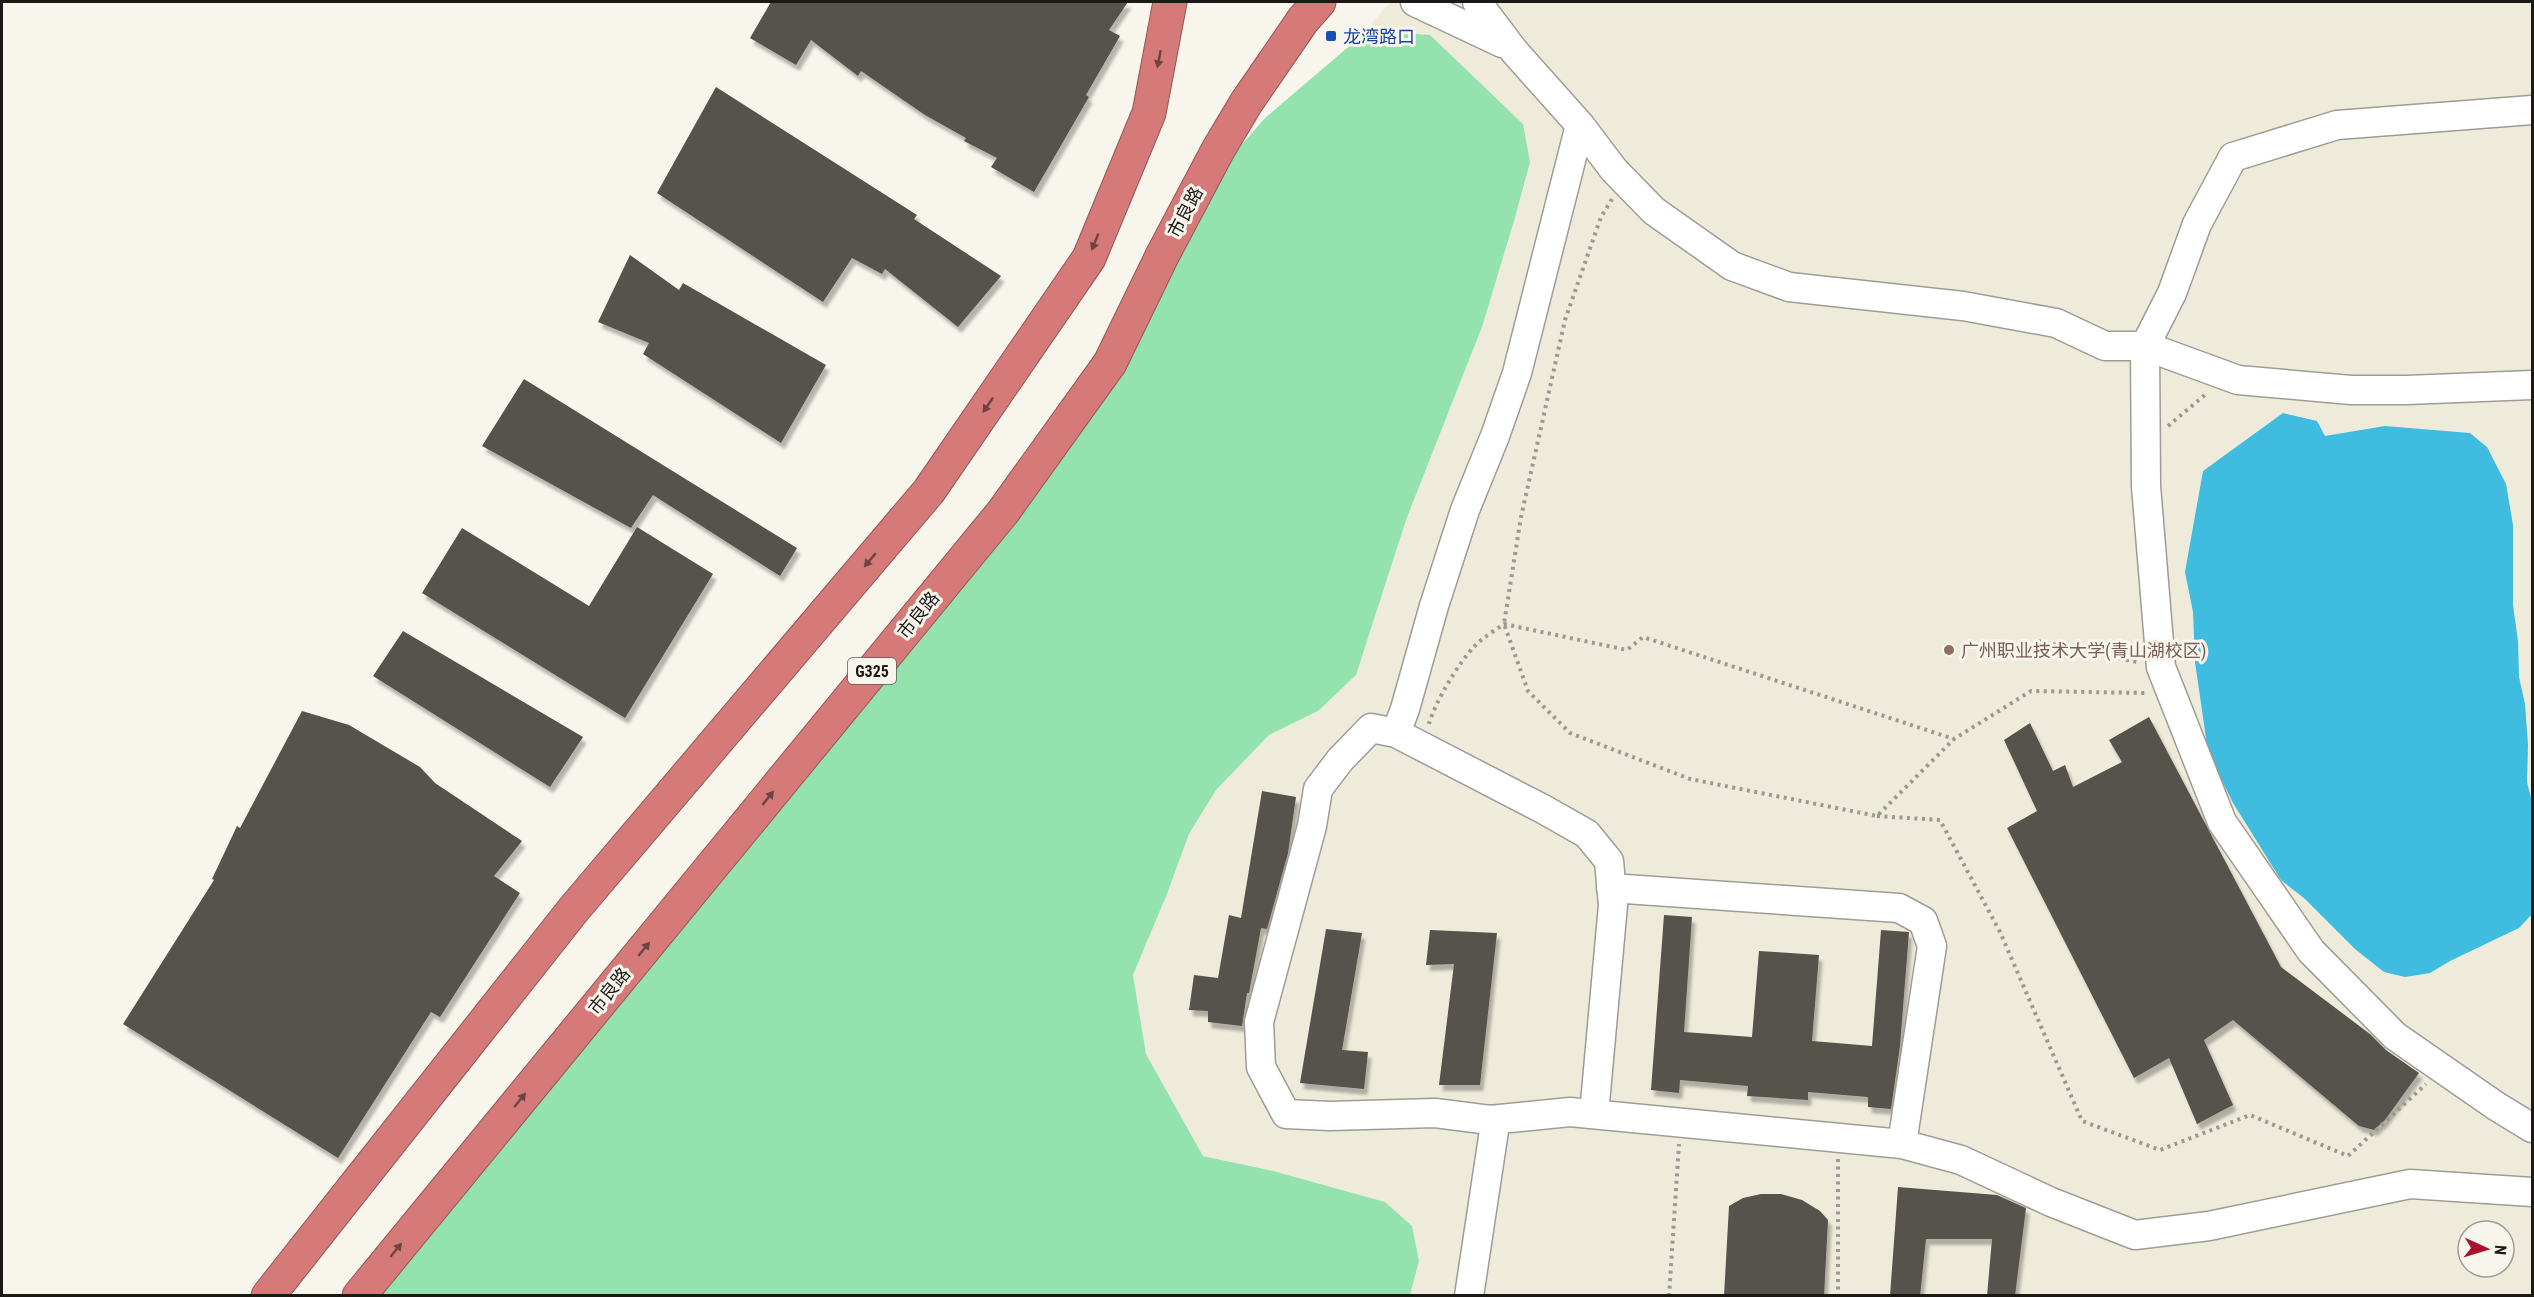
<svg xmlns="http://www.w3.org/2000/svg" width="2534" height="1297" font-family="'Roboto Condensed','Noto Sans SC',sans-serif">
	<style>
		.built { fill: #efebdb; fill-rule: evenodd }
		.green { fill: #94e3af }
		.water { fill: #3fbce0 }
		.building { fill: #54524b; filter: url(#shadow) }
		.lines { fill: none; stroke-linecap: round; stroke-linejoin: round }
		.minor-casing { stroke: #9e9c94; stroke-width: 31 }
		.highway-casing { stroke: #945756; stroke-width: 35 }
		.path { stroke: #9a9992; stroke-width: 4; stroke-dasharray: 3 4.5; stroke-linecap: butt }
		.minor { stroke: #fff; stroke-width: 28 }
		.highway { stroke: #d57979; stroke-width: 33 }
		.oneway { fill: #6e4443 }
		.transit-dot { fill: #1a4fb4; stroke: #f7f5ec; stroke-width: 2 }
		.education-dot { fill: #8d6e63; stroke: #f7f5ec; stroke-width: 2 }
		.labels { text-anchor: middle; dominant-baseline: central; stroke-width: 6; stroke-linejoin: round; paint-order: stroke }
		.shield { fill: #f7f5ec; stroke: #5c5b56; stroke-width: 1.5 }
		.shield-label { font-size: 16px; font-weight: bold; fill: #1a1916 }
		.transit-label { font-size: 18px; fill: #164399; stroke: #f7f5ec; text-anchor: start }
		.street-label { font-size: 18px; fill: #1a1916; stroke: #f7f5ec }
		.education-label { font-size: 18px; fill: #785e54; stroke: #f7f5ec; text-anchor: start }
	</style>
	<defs>
		<filter id="shadow"><feDropShadow dx="3.5" dy="6" stdDeviation="1.5" flood-color="#0004"/></filter>
	</defs>
	<rect width="100%" height="100%" fill="#f7f5ec"/>
	<!-- built -->
	<path class="built" d="M1391 2H2532V1295H1410L1419 1261 1273 1171 1203 1156 1146 1054 1133 975 1167 894 1189 834 1216 790 1269 735 1318 711 1406 520 1482 327 1514 221 1386 32 1354 42ZM2468 1231H2504V1267H2468Z"/>
	<!-- green -->
	<path class="green" d="M1386 32 1430 35 1523 124 1530 162 1514 221 1482 327 1406 520 1356 675 1318 711 1269 735 1216 790 1189 834 1167 894 1133 975 1146 1054 1203 1156 1273 1171 1385 1202 1412 1226 1419 1261 1410 1295 375 1296 1067 441 1228 160 1265 118 1354 42Z"/>
	<!-- water -->
	<path class="water" d="M2283 413 2317 421 2325 436 2385 426 2470 433 2487 447 2506 484 2513 525V605L2518 641 2519 677 2525 704 2528 745 2527 782 2531 798 2532 819V914L2519 928 2450 961 2430 973 2405 977 2384 972 2355 949 2305 899 2281 880 2233 803 2208 752 2195 662 2193 612 2185 572 2203 471Z"/>
	<!-- building -->
	<path class="building" d="M771 2H1128L1109 30 1120 36 1086 95 1089 97 1034 192 991 167 997 158 964 141 966 138 925 115 861 71 858 76 811 40 796 65 750 38Z
		M716 87 917 215 914 219 1001 276 958 327 885 269 882 274 852 258 823 302 657 193Z
		M630 255 679 290 683 283 826 365 781 443 643 354 649 343 598 322Z
		M524 379 797 548 780 576 653 495 631 528 482 446Z
		M637 527 713 574 625 718 422 593 462 528 589 606Z
		M403 631 583 737 550 787 373 676Z
		M302 711 349 725 420 767 435 783 522 841 494 876 520 893 440 1017 431 1012 338 1158 123 1024 214 880 212 879 237 826 240 828Z
		M2149 717 2281 967 2370 1034 2386 1050 2419 1073 2385 1120 2374 1130 2359 1126 2233 1020 2204 1040 2233 1105 2197 1124 2169 1058 2134 1078 2007 828 2037 811 2004 740 2030 723 2053 771 2065 765 2073 787 2122 762 2109 740Z
		M1262 791 1296 797 1288 853 1267 929 1261 928 1249 993H1247L1242 1026 1208 1022V1011L1189 1010 1194 975 1218 978 1229 915 1241 918Z
		M1664 915 1692 917 1684 1032 1752 1037 1759 951 1819 955 1812 1041 1872 1046 1881 930 1909 932 1900 1046 1891 1109 1868 1107V1097L1808 1092V1100L1747 1096 1748 1086 1680 1080 1679 1093 1651 1090Z
		M1326 929 1362 933 1342 1050 1368 1052 1364 1089 1300 1083Z
		M1430 930 1497 933 1480 1085H1439L1454 964 1426 965Z
		M1898 1187 1997 1195 2026 1208 2015 1296H1987L1992 1239H1926L1920 1296H1890Z
		M1761 1194H1781L1802 1200 1820 1211 1828 1220 1824 1296H1724L1729 1206 1743 1198Z"/>
	<g class="lines">
		<!-- minor casing -->
		<g class="minor-casing">
			<path id="minor" d="M1415 2 1502 43
				M2532 110 2337 125 2233 157 2197 224 2172 293 2145 346 2146 486 2161 667 2222 822 2311 951 2395 1036 2496 1106 2532 1128
				M1580 125 1614 170 1654 211 1732 266 1789 287 1963 306 2056 323 2105 346H2145L2238 380 2351 390H2407L2532 385
				M1396 733 1543 809 1587 834 1609 861 1613 905 1594 1114
				M1611 888 1899 908 1923 921 1932 946 1902 1144
				M1490 1120 1570 1112 1902 1144 1961 1160 2051 1202 2135 1235 2209 1226 2410 1184 2532 1192
				M1469 1296 1495 1124 1490 1120 1435 1113 1330 1116 1286 1114 1261 1067 1259 1022 1312 826 1318 789 1340 760 1371 728 1396 733 1405 709 1434 606 1465 510 1495 436 1517 373 1580 125 1514 51 1477 2"/>
		</g>
		<!-- highway casing -->
		<g class="highway-casing">
			<path id="highway" d="M268 1296 574 909 929 491 1089 258 1149 113 1170 2
				M359 1296 1003 512 1110 363 1162 256 1218 150 1246 103 1303 20 1319 2"/>
		</g>
		<!-- path -->
		<path class="path" d="M1612 199 1601 217 1565 320 1521 517 1504 624 1528 691 1570 733 1690 779 1877 816 1954 739 2031 691 2146 693
			M2168 426 2206 394
			M2038 641 2137 662
			M1429 724C1434 704 1459 662 1474 647 1482 638 1494 631 1504 624L1627 650 1643 637 1954 739
			M1877 816 1940 820 2000 932 2082 1121 2160 1150 2250 1115 2348 1156 2426 1084
			M1838 1159V1296
			M1669 1296 1679 1144"/>
		<!-- minor -->
		<use href="#minor" class="minor"/>
		<!-- highway -->
		<use href="#highway" class="highway"/>
	</g>
	<!-- one-way arrows -->
	<defs><path id="oneway-solid" d="M-6-.8H1V-3.2L6.5 0L1 3.2V.8H-6Z" transform="scale(1.5)"/></defs>
	<g class="oneway">
		<use href="#oneway-solid" transform="translate(1159 59) rotate(101)"/>
		<use href="#oneway-solid" transform="translate(1095 242) rotate(112)"/>
		<use href="#oneway-solid" transform="translate(988 405) rotate(124)"/>
		<use href="#oneway-solid" transform="translate(870 560) rotate(130)"/>
		<use href="#oneway-solid" transform="translate(768 798) rotate(-51)"/>
		<use href="#oneway-solid" transform="translate(644 949) rotate(-51)"/>
		<use href="#oneway-solid" transform="translate(520 1100) rotate(-51)"/>
		<use href="#oneway-solid" transform="translate(396 1250) rotate(-51)"/>
	</g>
	<!-- markers -->
	<rect class="transit-dot" x="1325" y="30" width="12" height="12" rx="3"/>
	<circle class="education-dot" cx="1949" cy="650" r="6"/>
	<g class="labels">
		<!-- shield labels -->
		<rect class="shield" x="848" y="658" width="48" height="26" rx="4.5"/>
		<g class="shield-label">
			<text x="872" y="671">G325</text>
		</g>
		<!-- transit labels -->
		<g class="transit-label">
			<text x="1343" y="36">龙湾路口</text>
		</g>
		<!-- street labels -->
		<g class="street-label">
			<text transform="translate(1185 212) rotate(-62)">市良路</text>
			<text transform="translate(918 615) rotate(-51)">市良路</text>
			<text transform="translate(609 991) rotate(-51)">市良路</text>
		</g>
		<!-- education labels -->
		<g class="education-label">
			<text x="1961" y="650">广州职业技术大学(青山湖校区)</text>
		</g>
	</g>
	<!-- border -->
	<rect width="2534" height="1297" fill="none" stroke="#1a1916" stroke-width="6"/>
	<!-- north arrow -->
	<g transform="translate(2486 1249) rotate(94)"><circle r="28" fill="#f7f5ec" stroke="#9f9d96" stroke-width="1.5"/>
	<path d="M0-4.5L10 22L0 15L-10 22Z" fill="#a9122b"/>
	<text y="-9" font-size="16" font-weight="bold" text-anchor="middle" fill="#1a1916">N</text>
	</g>
</svg>
